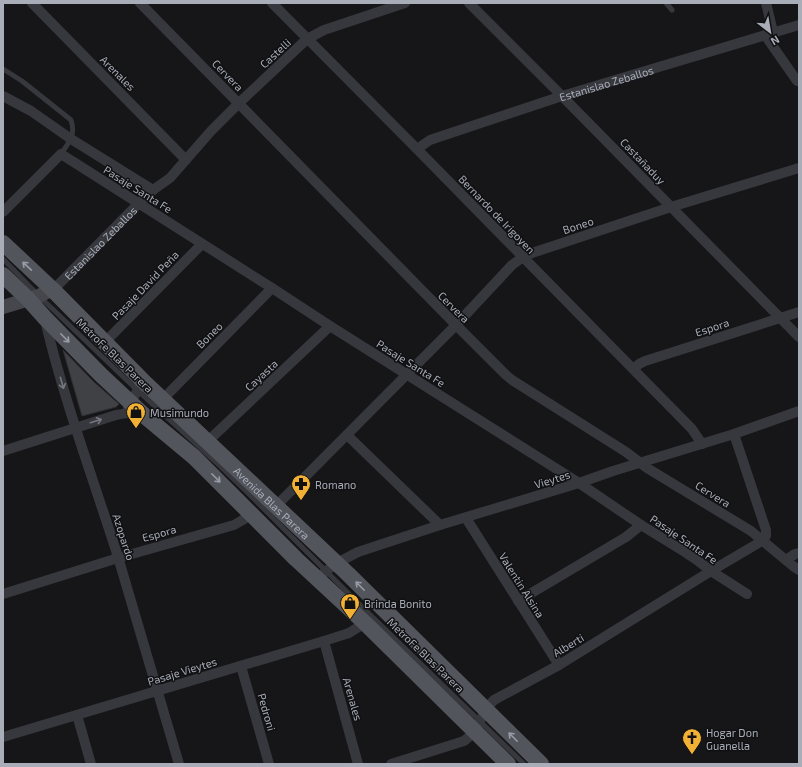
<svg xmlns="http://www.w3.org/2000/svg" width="802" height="767" font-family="'Exo 2',sans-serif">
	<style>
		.building { fill: #404145; stroke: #303034 }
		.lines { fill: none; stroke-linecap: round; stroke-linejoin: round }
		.service { stroke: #37383d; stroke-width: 5 }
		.minor { stroke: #37383d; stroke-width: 10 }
		.secondary { stroke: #45474d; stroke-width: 14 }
		.primary { stroke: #53555c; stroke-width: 16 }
		.oneway { stroke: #979ba6 }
		.oneway2 { stroke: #757881 }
		.labels { text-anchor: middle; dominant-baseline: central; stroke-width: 3; stroke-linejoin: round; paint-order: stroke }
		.street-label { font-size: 11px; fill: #a8adb8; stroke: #111113 }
		.poi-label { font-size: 11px; fill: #a8adb8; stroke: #111113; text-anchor: start }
	</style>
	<rect width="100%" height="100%" fill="#161618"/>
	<!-- building -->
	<path class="building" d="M63 350 94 382 119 404 116 407 82 416Z"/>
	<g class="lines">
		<!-- service -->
		<path class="service" d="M666 3 672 10
			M3 69 22 81 71 120C76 135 69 142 61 154
			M3 259 39 296 138 391 220 466 251 496 355 600 524 764"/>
		<!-- minor -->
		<g class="minor">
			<path d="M32 3 186 160"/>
			<path d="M140 3 456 325 506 375 512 380 626 452 647 468 751 531 793 566 799 570"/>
			<path d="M272 3 417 149 523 257 692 429 702 444"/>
			<path d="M469 3 562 96 799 337"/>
			<path d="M766 3 773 32"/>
			<path d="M765 35 797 81"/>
			<path d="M3 96 31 111 71 139 153 190"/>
			<path id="s1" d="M417 149 430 140 562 96 799 25"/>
			<path d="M3 212 61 154 272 288 330 326 579 483 641 525 685 552 697 560 711 571 747 594"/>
			<path id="s2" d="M52 289 58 285 138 204 153 190 170 178 211 131 239 103 307 39 324 30 405 3"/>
			<path d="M45 320C64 401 93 478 118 557 139 626 158 695 179 764"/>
			<path d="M105 342 202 244"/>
			<path d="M634 369 639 364 645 361 799 312"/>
			<path d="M163 399 272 288"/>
			<path d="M128 407 143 381"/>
			<path d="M347 435 440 525"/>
			<path d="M208 441 330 326"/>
			<path d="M3 451 116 415C126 413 133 412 143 415"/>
			<path d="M276 506 456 325 512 265 523 257 532 253 671 207 799 168"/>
			<path d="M466 518 559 665"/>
			<path d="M786 560 795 554 799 553"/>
			<path d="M317 579 326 571 337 563 358 552 440 525 579 483 613 471 734 434 799 411"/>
			<path d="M3 594 118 558 234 525 241 521 252 514"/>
			<path d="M518 601 626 537 641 525"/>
			<path d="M324 641 358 764"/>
			<path d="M241 666 269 764"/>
			<path d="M77 715 91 764"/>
			<path d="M3 737 324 641 349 633 365 623"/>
			<path d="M391 764 464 741C479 731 481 712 494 700L559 665 711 571 762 541 766 536V530L734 434"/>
		</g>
		<!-- secondary -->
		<path class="secondary" d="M3 307 39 296 52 289"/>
		<!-- primary -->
		<g class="primary">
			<path id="s3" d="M3 243 52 289 143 381 348 574 541 764"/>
			<path d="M3 275 28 299 45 318 101 375 146 417 194 457 296 559 365 623 508 764"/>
		</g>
	</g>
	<!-- one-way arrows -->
	<defs><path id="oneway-shaft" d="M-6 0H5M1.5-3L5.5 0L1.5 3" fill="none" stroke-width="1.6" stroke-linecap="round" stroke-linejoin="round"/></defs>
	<g class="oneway">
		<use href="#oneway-shaft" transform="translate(27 266) rotate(-137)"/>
		<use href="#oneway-shaft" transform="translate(65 338) rotate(45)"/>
		<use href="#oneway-shaft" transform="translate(216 478) rotate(45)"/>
		<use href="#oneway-shaft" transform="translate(360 586) rotate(-135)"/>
		<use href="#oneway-shaft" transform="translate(513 737) rotate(-135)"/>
	</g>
	<g class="oneway2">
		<use href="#oneway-shaft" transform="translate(62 383) rotate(74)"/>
		<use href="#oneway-shaft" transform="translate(96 421) rotate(-17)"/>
	</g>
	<!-- icons -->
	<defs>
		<g id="shop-pin" transform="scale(1)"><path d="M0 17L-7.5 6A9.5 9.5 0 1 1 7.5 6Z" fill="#f2b134" stroke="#111113"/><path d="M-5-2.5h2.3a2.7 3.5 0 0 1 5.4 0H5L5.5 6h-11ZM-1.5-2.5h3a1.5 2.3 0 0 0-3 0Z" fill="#111"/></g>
		<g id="pharmacy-pin" transform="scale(1)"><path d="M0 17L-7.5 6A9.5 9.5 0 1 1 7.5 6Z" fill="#f2b134" stroke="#111113"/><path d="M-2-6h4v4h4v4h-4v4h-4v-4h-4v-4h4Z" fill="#111"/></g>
		<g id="church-pin" transform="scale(1)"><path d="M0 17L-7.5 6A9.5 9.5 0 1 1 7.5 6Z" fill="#f2b134" stroke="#111113"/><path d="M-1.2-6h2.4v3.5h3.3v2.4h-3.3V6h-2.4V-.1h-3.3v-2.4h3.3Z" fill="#111"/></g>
	</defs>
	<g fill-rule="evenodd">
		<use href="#shop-pin" x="136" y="412"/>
		<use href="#pharmacy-pin" x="301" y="484"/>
		<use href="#shop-pin" x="350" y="603"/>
		<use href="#church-pin" x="692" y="738"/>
	</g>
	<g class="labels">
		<!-- street labels -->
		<g class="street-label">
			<text transform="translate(275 53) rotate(-43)">Castelli</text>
			<text transform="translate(118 73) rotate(45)">Arenales</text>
			<text transform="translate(228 75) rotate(46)">Cervera</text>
			<text stroke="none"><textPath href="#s1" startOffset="201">Estanislao Zeballos</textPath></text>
			<text transform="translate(643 161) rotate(46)">Castañaduy</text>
			<text transform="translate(138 189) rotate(32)">Pasaje Santa Fe</text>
			<text transform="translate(497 214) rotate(46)">Bernardo de Irigoyen</text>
			<text transform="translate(578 225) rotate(-18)">Boneo</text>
			<text stroke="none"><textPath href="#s2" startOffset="67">Estanislao Zeballos</textPath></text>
			<text transform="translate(145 285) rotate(-46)">Pasaje David Peña</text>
			<text transform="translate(454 307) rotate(45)">Cervera</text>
			<text transform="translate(712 327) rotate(-18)">Espora</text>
			<text transform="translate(209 335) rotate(-45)">Boneo</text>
			<text transform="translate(115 355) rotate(44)">MetroFe Blas Parera</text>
			<text transform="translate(411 363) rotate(32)">Pasaje Santa Fe</text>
			<text transform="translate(261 375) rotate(-43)">Cayasta</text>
			<text transform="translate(552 479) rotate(-17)">Vieytes</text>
			<text transform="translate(713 494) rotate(32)">Cervera</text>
			<text stroke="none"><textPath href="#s3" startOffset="374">Avenida Blas Parera</textPath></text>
			<text transform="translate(159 533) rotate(-16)">Espora</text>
			<text transform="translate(124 537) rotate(72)">Azopardo</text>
			<text transform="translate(684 539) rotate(34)">Pasaje Santa Fe</text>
			<text transform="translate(522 585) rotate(58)">Valentin Alsina</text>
			<text transform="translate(568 645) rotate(-31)">Alberti</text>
			<text transform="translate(426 655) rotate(44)">MetroFe Blas Parera</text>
			<text transform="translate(182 671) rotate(-17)">Pasaje Vieytes</text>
			<text transform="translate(353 699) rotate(74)">Arenales</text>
			<text transform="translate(267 712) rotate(74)">Pedroni</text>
		</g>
		<!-- poi labels -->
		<g class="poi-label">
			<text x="150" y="412">Musimundo</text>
			<text x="315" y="484">Romano</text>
			<text x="364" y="603">Brinda Bonito</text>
			<text x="706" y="732">Hogar Don<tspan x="706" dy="13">Guanella</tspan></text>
		</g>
	</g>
	<!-- border -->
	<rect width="802" height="767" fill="none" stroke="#a8adb8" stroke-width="8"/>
	<!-- north arrow -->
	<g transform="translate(770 32) rotate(149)" stroke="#111113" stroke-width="3" paint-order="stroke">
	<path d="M0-3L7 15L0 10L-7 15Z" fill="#a8adb8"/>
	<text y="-6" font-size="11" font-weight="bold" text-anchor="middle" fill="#a8adb8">N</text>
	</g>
</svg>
